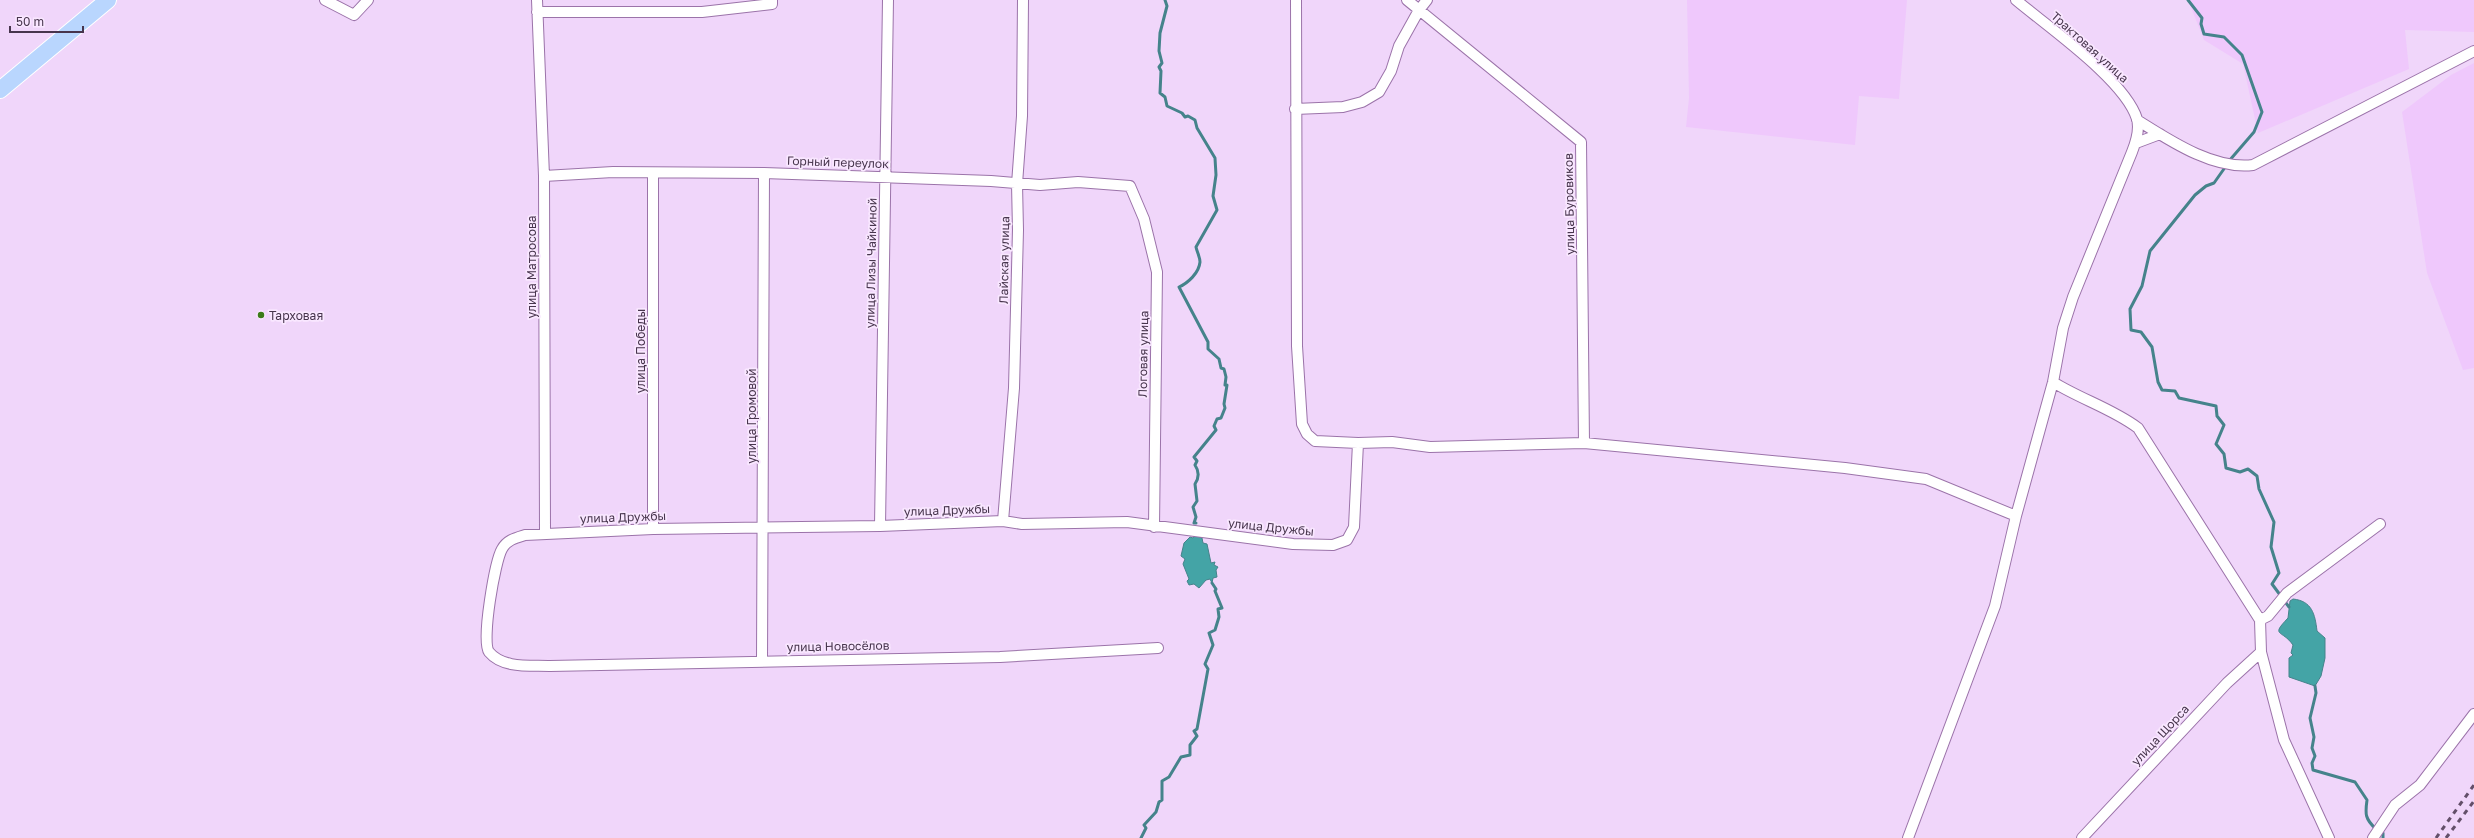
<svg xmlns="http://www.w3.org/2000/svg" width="2474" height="838" font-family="'Golos Text',sans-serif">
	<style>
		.built { fill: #efc8fc }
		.water { fill: #44a4a6; stroke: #45838b }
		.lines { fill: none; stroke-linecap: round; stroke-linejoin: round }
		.stream { stroke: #45838b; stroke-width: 3 }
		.street-casing { stroke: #9b73a9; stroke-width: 12 }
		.primary-casing { stroke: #fff; stroke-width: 18 }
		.street { stroke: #fff; stroke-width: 10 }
		.primary { stroke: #b9d6fe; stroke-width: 16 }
		.rail { stroke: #634f69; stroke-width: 3; stroke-dasharray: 5 5; stroke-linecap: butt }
		.poi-dot { fill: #3b7b18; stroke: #f9e7ff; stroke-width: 1.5 }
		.labels { text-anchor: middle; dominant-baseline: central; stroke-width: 3.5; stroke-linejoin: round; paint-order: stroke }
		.street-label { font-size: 12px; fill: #47354d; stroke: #f9e7ff }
		.poi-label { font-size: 12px; fill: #47354d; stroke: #f9e7ff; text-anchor: start }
	</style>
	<rect width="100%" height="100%" fill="#f0d6fa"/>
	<!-- built -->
	<path class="built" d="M1687 0H1907L1899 99 1859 96 1855 145 1686 127 1689 98Z
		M2188 0H2474V32L2405 30 2409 69 2258 133 2243 64 2204 40Z
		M2474 63V368L2463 370 2427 273 2402 112 2451 75Z"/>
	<!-- water -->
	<path class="water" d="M1195 535 1202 538 1203 543 1207 544 1211 563 1215 562 1214 565 1218 567 1216 570 1217 577 1213 578 1212 583 1210 579 1206 580 1199 588 1194 584 1189 585 1187 581 1189 579 1183 564 1185 559 1181 556 1184 543 1190 537 1193 538Z
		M2293 599C2312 601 2315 614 2317 631L2325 638V658L2321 676 2315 686 2289 677V658L2293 655 2291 653 2293 645C2282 629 2270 637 2288 618L2290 601Z"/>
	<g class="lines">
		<!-- stream -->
		<path class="stream" d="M1165 0 1167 6 1160 33 1159 51 1162 63 1159 67 1161 71 1160 93 1165 97 1167 106 1182 113 1185 117 1188 116 1195 120 1197 128 1215 158 1216 175 1213 196 1217 210 1196 247C1197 252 1200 257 1200 262 1199 273 1188 283 1179 287L1208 342V349L1219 359 1221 368 1224 369 1226 377 1225 385H1227L1224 404 1225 408 1221 418 1217 419 1214 426 1216 430 1194 457 1197 461 1195 465C1199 471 1199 478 1195 484L1197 501 1193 507 1196 517 1194 523H1196
			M2188 0 2202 18 2201 24 2204 34 2224 37 2242 55 2262 112 2254 132 2229 161
			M2226 166 2214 183 2206 186 2195 195 2150 251 2142 286 2130 309 2131 330 2141 332 2152 347 2158 382 2162 390 2175 391 2179 398 2216 406 2217 416 2224 425 2216 444 2224 454 2226 468 2240 472 2248 469 2257 476 2259 489 2274 522 2271 547 2279 573 2272 584 2289 607
			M2315 686 2316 693 2310 718 2314 737 2312 748 2315 756 2312 763 2313 770 2355 782 2367 800C2365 814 2365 819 2376 829
			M2380 833H2383V838
			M1141 838 1146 828 1144 825 1156 812 1159 802 1162 800V781L1169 777 1181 757 1190 755V745L1197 736 1194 731 1197 729 1208 669 1205 664 1213 645 1209 633 1215 630 1219 617 1218 609 1222 608 1215 591 1216 589 1212 583"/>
		<!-- street casing -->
		<g class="street-casing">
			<path id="street" d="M325 0 354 15 368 0
				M537 0 544 176 545 533
				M1296 0 1297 346 1302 424 1307 434 1315 441 1358 443 1392 442 1430 447 1584 443 1845 468 1926 479 2016 516
				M1407 0 1581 142 1584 443
				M537 12H702L772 4V0
				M1295 109 1343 107 1362 102 1379 92 1391 71 1399 46 1419 10 1427 0
				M2137 120C2169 140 2213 170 2253 165L2474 51
				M2136 143 2160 134
				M544 176 613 172 764 173 991 181 1040 185 1078 182 1130 186 1144 219 1157 272 1154 527
				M2053 382C2080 399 2113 409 2138 428L2260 620 2261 652 2284 740 2329 838
				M1003 521 1014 388 1018 230 1017 184 1022 116 1023 0
				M880 526 888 0
				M653 529V173
				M2260 620 2268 616 2287 593 2380 524
				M1158 648 1000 657 550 666C531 665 503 669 489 652 481 641 495 561 502 549 507 540 515 538 525 535L653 529 880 526 1003 521 1022 524 1127 522 1293 544 1333 545 1347 540 1354 527 1358 443
				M762 660 764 173
				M1908 838 1995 606 2016 516 2053 382 2063 328 2073 297 2132 152C2136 142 2140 130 2137 119 2125 80 2048 27 2016 0
				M2082 838 2227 683 2261 652
				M2373 838 2395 805 2420 785 2474 714"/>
		</g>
		<!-- primary casing -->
		<g class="primary-casing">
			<path id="primary" d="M0 90 108 0"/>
		</g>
		<!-- street -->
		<use href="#street" class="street"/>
		<!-- primary -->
		<use href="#primary" class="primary"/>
		<!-- rail -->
		<path class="rail" d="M2436 838 2474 785
			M2446 838 2474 801"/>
	</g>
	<!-- markers -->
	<circle class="poi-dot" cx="261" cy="315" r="4"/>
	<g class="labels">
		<!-- street labels -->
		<g class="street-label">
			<text transform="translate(2090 47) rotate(42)">Трактовая улица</text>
			<text transform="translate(838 162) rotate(2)">Горный переулок</text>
			<text transform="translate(1569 204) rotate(-91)">улица Буровиков</text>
			<text transform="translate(1004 260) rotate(-89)">Лайская улица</text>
			<text transform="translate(871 263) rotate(-89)">улица Лизы Чайкиной</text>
			<text transform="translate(531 267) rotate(-90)">улица Матросова</text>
			<text transform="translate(640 351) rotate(-90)">улица Победы</text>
			<text transform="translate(1143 354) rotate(-89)">Логовая улица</text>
			<text transform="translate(751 416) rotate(-90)">улица Громовой</text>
			<text transform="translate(947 510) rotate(-2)">улица Дружбы</text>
			<text transform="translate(623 517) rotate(-2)">улица Дружбы</text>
			<text transform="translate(1271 527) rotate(6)">улица Дружбы</text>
			<text transform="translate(838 646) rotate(-1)">улица Новосёлов</text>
			<text transform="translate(2160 735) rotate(-47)">улица Щорса</text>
		</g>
		<!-- poi labels -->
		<g class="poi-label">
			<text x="269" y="315">Тарховая</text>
		</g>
	</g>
	<!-- scale -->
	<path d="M10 26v6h73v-6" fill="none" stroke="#47354d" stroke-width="2"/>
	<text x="16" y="26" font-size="12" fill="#47354d" stroke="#f9e7ff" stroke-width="3" paint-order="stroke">50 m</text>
</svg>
